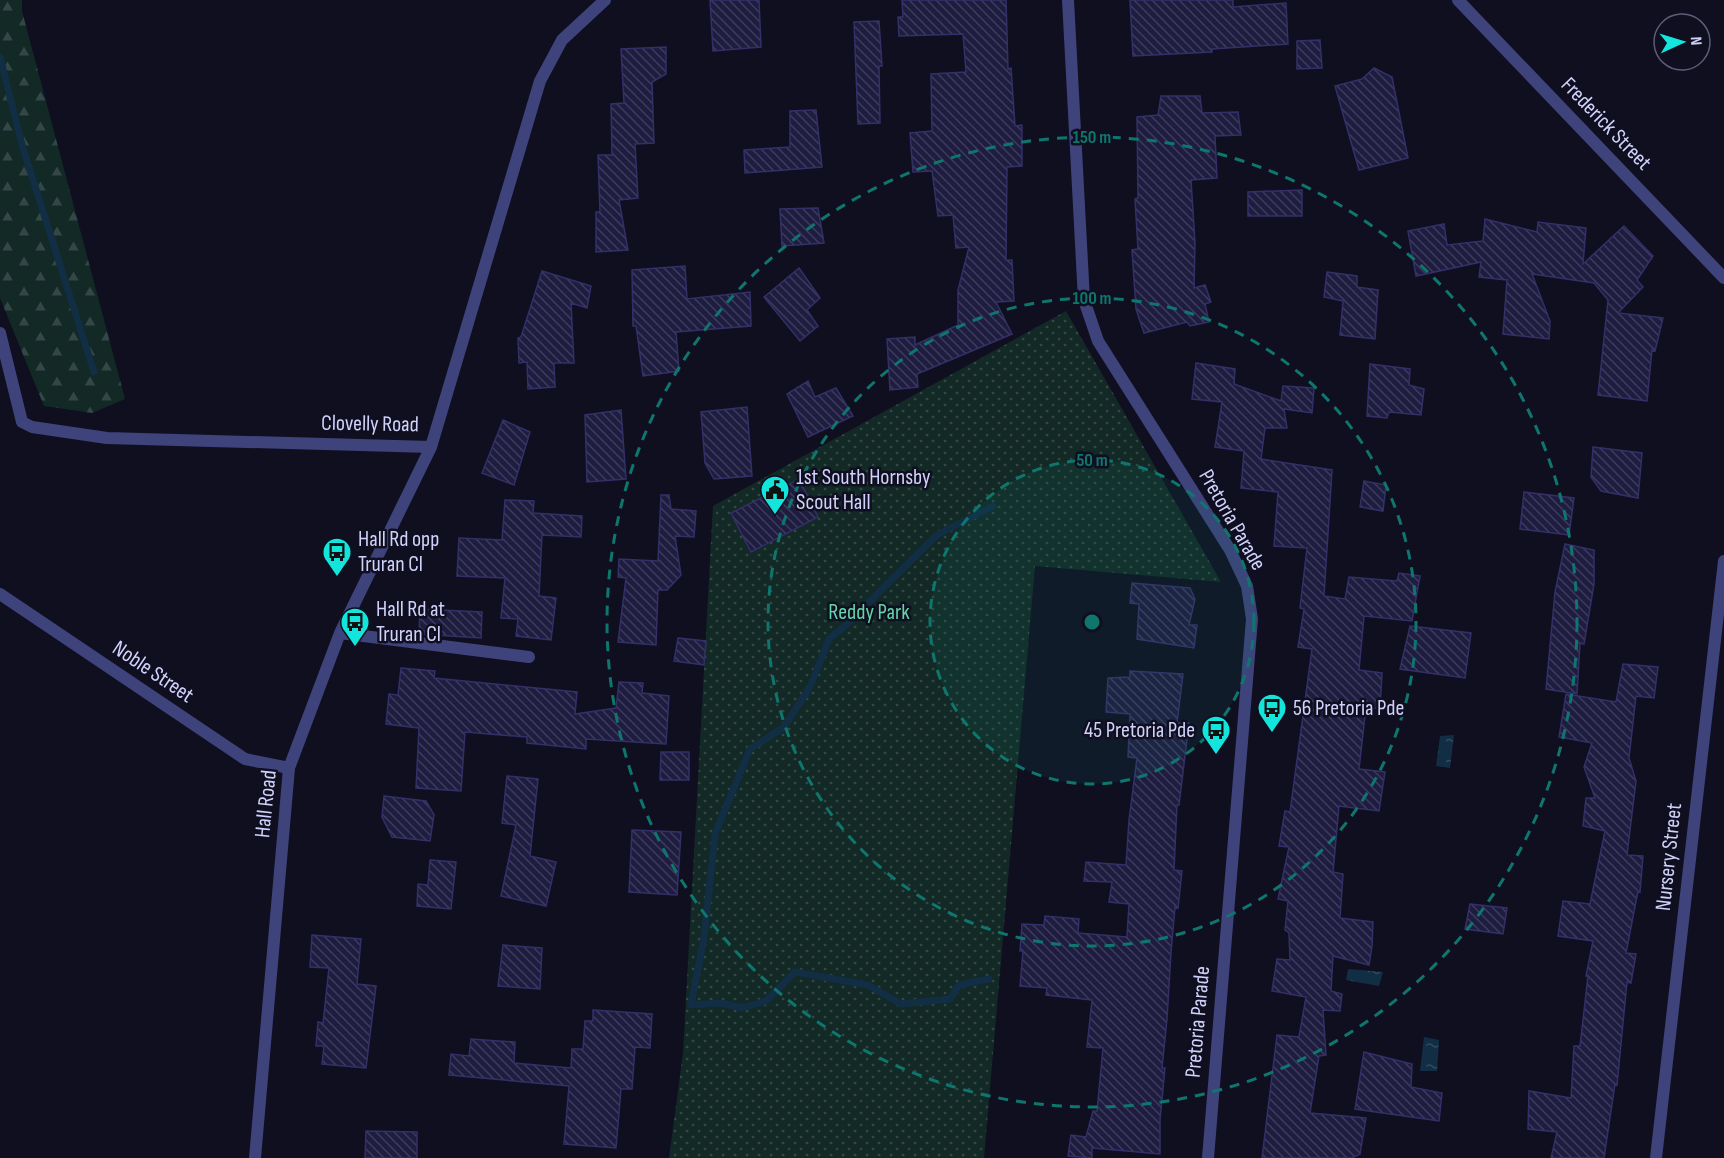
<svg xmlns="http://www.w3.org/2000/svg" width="1724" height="1158" font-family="'Sofia Sans Condensed',sans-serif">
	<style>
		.forest { fill: url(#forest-firs) }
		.park { fill: url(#park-dots) }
		.water { fill: url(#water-ripples) }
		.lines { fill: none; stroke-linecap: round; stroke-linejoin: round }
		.stream { stroke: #122e45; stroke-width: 7 }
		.building { fill: url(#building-back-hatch); stroke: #333069; stroke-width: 1.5 }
		.minor { stroke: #3e447b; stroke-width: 12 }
		.ring { fill: none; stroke: #0f766e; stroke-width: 3; stroke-dasharray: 10 8 }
		.labels { text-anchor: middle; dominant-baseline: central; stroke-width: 5; stroke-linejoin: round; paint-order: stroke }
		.street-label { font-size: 22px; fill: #d1d2fb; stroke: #0f0f20 }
		.poi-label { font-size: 22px; fill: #d1d2fb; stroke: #0f0f20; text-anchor: start }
		.park-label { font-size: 22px; fill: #64d5a8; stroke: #0f0f20 }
		.centre { fill: #0f766e; stroke: #0f0f20; stroke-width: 3 }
		.ring-label { font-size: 18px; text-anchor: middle; font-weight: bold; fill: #0f766e; stroke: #0f0f20; stroke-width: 5; stroke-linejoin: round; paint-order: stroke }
	</style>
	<defs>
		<pattern id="forest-firs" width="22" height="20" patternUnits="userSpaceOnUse" patternTransform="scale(1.5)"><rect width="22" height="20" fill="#122925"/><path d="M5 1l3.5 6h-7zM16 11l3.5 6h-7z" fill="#334746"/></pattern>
		<pattern id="park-dots" width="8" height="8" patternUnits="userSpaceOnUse" patternTransform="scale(1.5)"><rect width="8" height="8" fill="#122925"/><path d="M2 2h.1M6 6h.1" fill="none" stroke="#334746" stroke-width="1.8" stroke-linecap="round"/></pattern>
		<pattern id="water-ripples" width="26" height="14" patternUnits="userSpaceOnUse" patternTransform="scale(1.5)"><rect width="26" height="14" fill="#122e45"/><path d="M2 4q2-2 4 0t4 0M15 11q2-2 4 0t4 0" fill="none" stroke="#334b61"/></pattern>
		<pattern id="building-back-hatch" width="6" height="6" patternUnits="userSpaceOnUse" patternTransform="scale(1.5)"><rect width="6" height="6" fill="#1e1c3f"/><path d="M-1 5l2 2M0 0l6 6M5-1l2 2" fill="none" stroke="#3e3c5c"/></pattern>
	</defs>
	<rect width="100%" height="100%" fill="#0f0f20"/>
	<!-- forest -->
	<path class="forest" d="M0 0H22V11L125 399 92 413 44 406 0 298Z"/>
	<!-- park -->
	<path class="park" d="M1066 311 1221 582 1035 566 984 1158H669L683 1053 713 506Z"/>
	<!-- water -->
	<path class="water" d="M1454 735 1450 768 1436 766 1440 736Z
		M1348 969 1383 972 1379 986 1346 980Z
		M1424 1037 1439 1040 1437 1071H1420Z"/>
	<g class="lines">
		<!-- stream -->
		<path class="stream" d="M0 57 22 145 94 372
			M989 979 959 985 950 999 901 1004 868 985 795 972 766 1001 742 1008 721 1003 691 1005 704 938 715 834 750 749 784 727 810 687 829 639 845 626 937 535 993 506"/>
	</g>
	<!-- building -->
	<path class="building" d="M710 0H759L761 47 713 51Z
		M902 0H1006L1008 69 1011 68 1015 126 1022 125V166L1007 167 1006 260H1012L1014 301 996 302 1012 334 917 374 918 387 890 390 887 339 915 337V345L958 325V290L969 247 956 248 953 215 938 216 932 171 913 172 910 133 932 131 931 74 966 72 963 34 899 36 898 17H903Z
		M1130 0H1233V7L1286 3 1288 44 1212 49V52L1133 56Z
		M879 21 882 66H879L880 123 858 124 854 22Z
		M1320 40 1322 68 1297 69V41Z
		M666 47V74L652 82 654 143 635 144 638 198 619 200 628 250 596 252V212H600L598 155H612L611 104 624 103 621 49Z
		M1374 68 1392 77 1408 158 1359 170 1335 86 1362 79Z
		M1161 96H1200L1202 113 1238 112 1241 135 1215 136 1217 178 1191 180 1195 243 1194 288 1205 285 1211 302 1205 304 1209 322 1190 326 1187 322 1144 333 1136 309 1132 250 1138 249 1135 199 1138 198 1137 117 1158 115Z
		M816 110 822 167 745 173 744 150 790 147V111Z
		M1302 190V216H1248V192Z
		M818 208 824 243 782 246 780 209Z
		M1485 219 1537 232 1538 222 1586 228 1583 264 1624 226 1653 256 1637 280 1643 287 1618 313 1663 318 1655 351 1652 350 1647 401 1598 395 1608 300 1594 283 1532 274 1550 321 1549 339 1503 334 1507 280 1479 277 1481 262 1416 276 1408 231 1444 224 1447 245 1483 241Z
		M685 266 687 299 750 292 751 326 676 332 679 371 643 376 636 326H633L632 270Z
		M799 268 820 298 807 310 818 326 800 341 764 297Z
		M542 271 591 286 587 308 571 303 574 363H554L555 387 528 389 527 362 519 363 518 338 521 337Z
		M1327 272 1357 276V287L1378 290 1375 339 1340 335 1343 301 1324 297Z
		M1196 363 1235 369 1234 384 1281 401 1283 386 1314 388 1312 413 1284 409 1287 428H1265L1261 459 1332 470 1324 596 1345 599 1349 577 1397 581 1399 573 1420 576 1412 621 1364 616 1359 670 1382 673 1380 709 1366 707 1359 769 1385 772 1379 811 1339 806 1333 872 1343 874 1340 918 1373 922 1372 946 1369 965 1333 956 1331 991 1342 994 1340 1011 1323 1010 1326 1055 1319 1056 1310 1113 1366 1118 1360 1154 1352 1158H1262L1277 1035 1299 1037 1306 997 1272 991 1277 959 1290 960 1289 933 1285 930 1288 901 1278 899 1289 847 1279 846 1285 811 1290 812 1312 649 1298 647 1304 609 1300 608 1307 548 1274 546 1278 492 1241 488 1244 451 1215 447 1222 402 1192 399Z
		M1370 364 1410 369 1409 385 1424 389 1421 415 1389 412 1387 418 1367 416Z
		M808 381 815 397 836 388 853 416 808 437 787 394Z
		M747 407 752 476 714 479 705 463 701 412Z
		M621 410 626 479 587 482 585 415Z
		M503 420 530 432 514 485 482 473Z
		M1593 447 1642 453 1638 498 1601 491 1591 477Z
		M799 479 818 517 751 552 731 513Z
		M1364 481 1386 485 1383 511 1360 507Z
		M1524 492 1574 498 1569 535 1520 529Z
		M661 495H669L671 509 696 511 694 537 675 536 681 575 667 590H658L656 645 618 642 626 578 618 577 619 559 658 561Z
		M505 500 534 501 533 513 582 516 581 537 542 535 539 596 556 598 551 640 516 636 518 619 501 618 505 578 457 576 459 538 502 540Z
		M1565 544 1594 550V584L1584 644 1580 643 1577 694 1546 689 1555 592Z
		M1132 583 1190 588 1195 599 1189 625H1197L1194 648 1137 639 1139 604 1130 603Z
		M420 609 482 612 481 638 419 634Z
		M1410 626 1471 633 1465 678 1400 669Z
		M678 638 706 641 704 665 674 661Z
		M1623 664 1658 667 1654 698 1636 696 1629 758 1636 781 1627 855 1643 856 1640 892 1638 891 1626 953 1636 954 1631 983 1627 982 1617 1085 1615 1084 1604 1158H1551L1557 1132 1528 1129 1529 1091 1571 1098 1574 1046H1580L1588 976H1586L1593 941 1558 936 1563 901 1590 904 1605 831 1583 826 1586 798H1595L1584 767 1592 743 1559 737 1566 694 1616 702Z
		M401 668 435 671 434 678 577 692 575 714 616 708 619 682 643 683 642 693 669 696 666 744 586 739V749L527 743V737L465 732 461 791 416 788 419 728 386 724 389 694 398 695Z
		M1130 671 1183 674 1177 723H1189L1179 805H1177L1174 870 1182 871 1178 908 1175 907 1171 952 1167 1019 1162 1068H1165L1160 1120V1154L1092 1148V1158L1068 1156 1071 1135 1086 1137 1093 1111H1097L1103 1048 1087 1047 1092 1000 1046 995 1047 988 1020 986 1023 951H1020L1022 924 1044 925 1045 916 1079 919 1078 933 1127 937 1129 904 1109 902 1112 882 1084 881 1086 862 1126 865 1129 820 1137 758 1128 757 1130 714 1106 712 1108 678 1130 677Z
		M661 752H689V780H660Z
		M507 776 538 779 530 856 556 862 546 906 501 896 516 825 502 823Z
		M384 796 426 801 434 815 430 841 392 837 382 817Z
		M632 830 681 832 677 895 629 892Z
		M430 860 456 862 451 909 417 906 418 884 428 885Z
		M1470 904 1507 908 1503 934 1465 929Z
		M312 935 361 939 357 984 376 986 366 1068 322 1064 324 1046H316L318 1022 323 1023 329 968 310 967Z
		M503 945 542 948 540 989 498 986Z
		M593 1010 652 1014 650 1048 635 1047 632 1089H621L616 1148 564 1144 569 1086 449 1075 451 1054 469 1056 471 1039 515 1042 514 1063 571 1068 572 1049H583L585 1021H593Z
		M1364 1052 1412 1064 1411 1087 1442 1093 1439 1121 1355 1109Z
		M366 1131 417 1132V1158H365Z"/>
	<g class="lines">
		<!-- minor -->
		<path class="minor" d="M1068 0 1084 300 1098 341 1230 550 1247 586 1252 619 1208 1158
			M1458 0 1724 278
			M0 333 22 422 32 427 107 438 431 447
			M0 594 245 759 289 768
			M340 633 529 657
			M255 1158 289 768 340 633 431 447 540 81 562 40 605 0
			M1656 1158 1724 561"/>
	</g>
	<!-- distance rings -->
	<circle cx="1092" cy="622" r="162" fill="#0f766e" fill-opacity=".12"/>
	<g class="ring">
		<circle cx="1092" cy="622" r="162"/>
		<circle cx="1092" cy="622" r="324"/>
		<circle cx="1092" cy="622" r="485"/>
	</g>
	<!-- icons -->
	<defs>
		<g id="civic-pin" transform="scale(1.5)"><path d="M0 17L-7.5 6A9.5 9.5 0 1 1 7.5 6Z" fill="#13e5dc" stroke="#0f0f20"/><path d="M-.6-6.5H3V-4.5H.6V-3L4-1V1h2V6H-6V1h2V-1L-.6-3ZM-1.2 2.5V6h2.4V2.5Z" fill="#111"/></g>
		<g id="bus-pin" transform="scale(1.5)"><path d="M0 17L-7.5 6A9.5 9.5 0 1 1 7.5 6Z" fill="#13e5dc" stroke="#0f0f20"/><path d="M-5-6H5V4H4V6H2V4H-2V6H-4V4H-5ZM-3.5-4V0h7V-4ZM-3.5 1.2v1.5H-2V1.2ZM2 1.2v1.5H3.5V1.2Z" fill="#111"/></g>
	</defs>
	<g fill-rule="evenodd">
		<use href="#civic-pin" x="775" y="490"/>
		<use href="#bus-pin" x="337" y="552"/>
		<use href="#bus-pin" x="355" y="622"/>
		<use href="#bus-pin" x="1272" y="708"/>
		<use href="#bus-pin" x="1216" y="730"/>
	</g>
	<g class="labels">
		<!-- street labels -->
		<g class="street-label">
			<text transform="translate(1606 124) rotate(46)">Frederick Street</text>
			<text transform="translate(370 424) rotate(1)">Clovelly Road</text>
			<text transform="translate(1232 520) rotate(60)">Pretoria Parade</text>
			<text transform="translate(153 672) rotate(34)">Noble Street</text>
			<text transform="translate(266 804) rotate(-84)">Hall Road</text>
			<text transform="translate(1669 857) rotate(-84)">Nursery Street</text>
			<text transform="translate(1198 1022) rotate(-85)">Pretoria Parade</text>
		</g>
		<!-- poi labels -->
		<g class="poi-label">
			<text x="796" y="477">1st South Hornsby<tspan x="796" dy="25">Scout Hall</tspan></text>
			<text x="358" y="539">Hall Rd opp<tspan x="358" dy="25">Truran Cl</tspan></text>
			<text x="376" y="609">Hall Rd at<tspan x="376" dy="25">Truran Cl</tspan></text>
			<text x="1293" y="708">56 Pretoria Pde</text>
			<text x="1195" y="730" text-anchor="end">45 Pretoria Pde</text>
		</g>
		<!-- park labels -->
		<g class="park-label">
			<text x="869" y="612">Reddy Park</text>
		</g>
	</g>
	<circle cx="1092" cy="622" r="9" class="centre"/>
	<g class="ring-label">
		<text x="1092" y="143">150 m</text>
		<text x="1092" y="304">100 m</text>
		<text x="1092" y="466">50 m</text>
	</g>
	<!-- north arrow -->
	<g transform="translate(1682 42) rotate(86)"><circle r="28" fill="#0f0f20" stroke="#5d5d78" stroke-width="1.5"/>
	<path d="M0-4.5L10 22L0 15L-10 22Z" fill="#13e5dc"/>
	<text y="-9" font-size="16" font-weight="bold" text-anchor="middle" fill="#d1d2fb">N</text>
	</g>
</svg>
